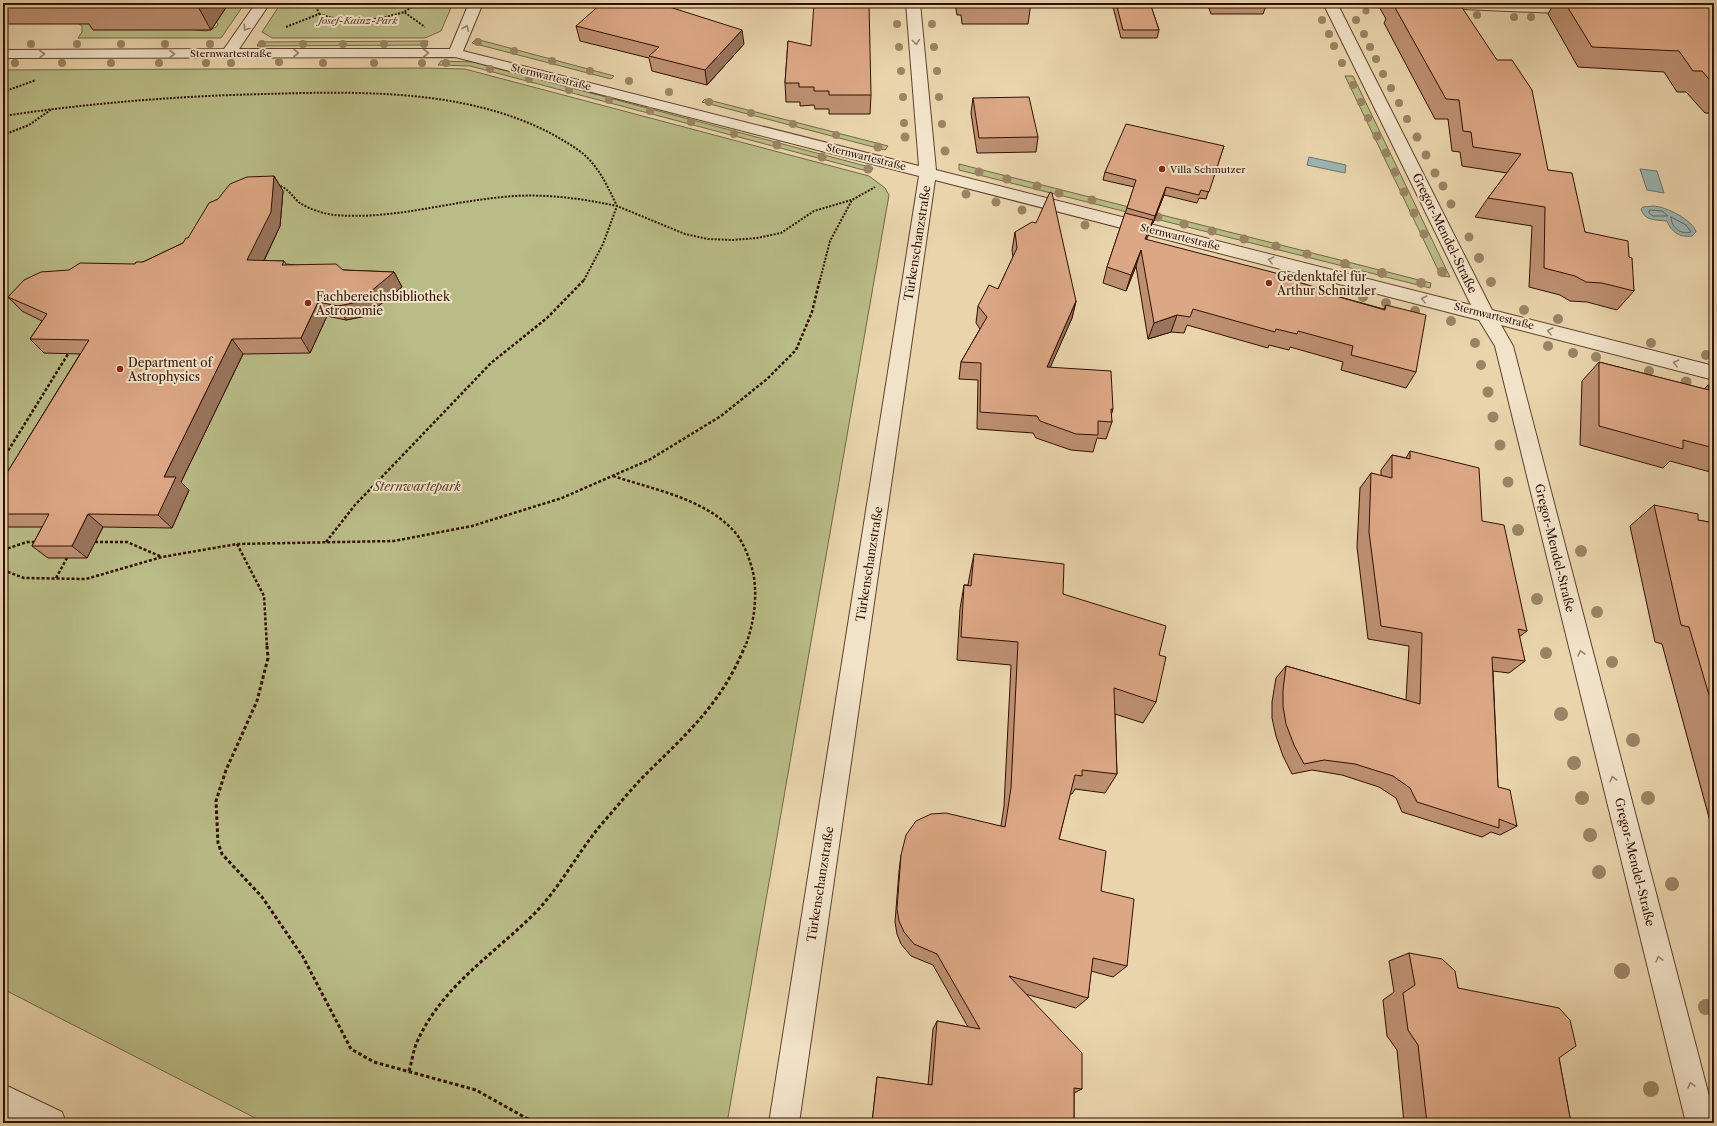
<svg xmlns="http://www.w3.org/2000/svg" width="1717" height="1126" font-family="'Libre Caslon Text',serif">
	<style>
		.green { fill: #b9bc87; stroke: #756645 }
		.water { fill: #9ab6b3; stroke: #70736d }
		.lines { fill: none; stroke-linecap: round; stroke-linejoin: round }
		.shore { stroke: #66625b; stroke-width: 1 }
		.minor-casing { stroke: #5f402d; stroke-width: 2 }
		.path-far2 { stroke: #310f03; stroke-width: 2; stroke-dasharray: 2 1.5; stroke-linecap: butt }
		.path-far1 { stroke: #310f03; stroke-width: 2.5; stroke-dasharray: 3 2; stroke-linecap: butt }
		.path { stroke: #310f03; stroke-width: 3; stroke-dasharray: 3.5 2.5; stroke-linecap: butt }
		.minor { fill: #f1e3c9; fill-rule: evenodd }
		.tree { fill: #9a8465 }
		.wall { fill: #bd9072; stroke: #310f03 }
		.shaded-wall { fill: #9a755d; stroke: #310f03 }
		.building { fill: #dca785; stroke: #310f03 }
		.oneway { stroke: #9b8470 }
		.poi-dot { fill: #8f2418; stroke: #f1e3c9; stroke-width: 1.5 }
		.labels { text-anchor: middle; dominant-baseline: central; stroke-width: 4; stroke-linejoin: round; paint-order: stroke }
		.far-park-label { font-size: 10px; font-style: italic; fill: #5a432b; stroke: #f1e3c9 }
		.far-street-label { font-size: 10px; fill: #310f03; stroke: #f1e3c9 }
		.far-poi-label { font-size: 10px; fill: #310f03; stroke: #f1e3c9; text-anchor: start }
		.street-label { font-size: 12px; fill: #310f03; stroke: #f1e3c9 }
		.poi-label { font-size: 12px; fill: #310f03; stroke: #f1e3c9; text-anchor: start }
		.park-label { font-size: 12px; font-style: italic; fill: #5a432b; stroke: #f1e3c9 }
	</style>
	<rect width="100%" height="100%" fill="#e9d4ac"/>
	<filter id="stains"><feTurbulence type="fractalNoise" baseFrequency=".005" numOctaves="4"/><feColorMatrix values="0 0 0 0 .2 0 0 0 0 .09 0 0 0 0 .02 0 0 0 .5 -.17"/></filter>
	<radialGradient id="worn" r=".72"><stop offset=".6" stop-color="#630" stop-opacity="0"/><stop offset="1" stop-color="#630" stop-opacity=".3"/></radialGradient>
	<!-- green -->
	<path class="green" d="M222 3H245L221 38H78L82 32V26L71 18 206 31 216 27 218 24 216 22Z
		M281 3H453L441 31 425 38H272L262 32Z
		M476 39 614 76 611 79 472 43Z
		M428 41 427 45 257 46 259 42Z
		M441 61 474 62 873 168 871 172 470 66 438 65Z
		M424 68 465 69 869 176 885 188 889 195 727 1123H265L3 989V70Z
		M1345 76H1353L1450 277 1441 276Z
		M705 99 888 146 885 150 702 102Z
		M959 164 1137 209 1135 214 959 170Z
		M1146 211 1431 283 1430 288 1144 216Z"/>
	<!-- water -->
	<path class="water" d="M1309 157 1346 165 1345 173 1307 165Z
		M1640 169 1657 171 1664 193 1647 190Z
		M1653 206C1665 206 1693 220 1696 232L1692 236C1680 238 1671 232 1667 221 1657 220 1644 221 1641 209L1643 207Z"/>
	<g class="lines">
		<!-- shore -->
		<path class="shore" d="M1650 210 1662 211 1668 216H1653L1649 213Z
			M1671 217 1686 225 1691 232C1681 235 1671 228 1671 217Z"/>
		<!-- minor casing -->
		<g class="minor-casing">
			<path id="minor" d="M256 3H270L239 49H450L469 3H483L463 51 919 166 906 3H920L936 170 1471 305 1323 3H1337L1492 310 1714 366V380L1501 325 1513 346 1714 1115V1123H1686L1495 346 1479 320 935 180 799 1123H769L919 176 455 57 3 58V50L224 49Z
				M1411 3H1513L1581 6 1586 7 1588 10 1586 13 1581 14 1418 7 1413 6Z
				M3 1084 62 1112 66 1123H19L3 1115Z"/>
		</g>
		<!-- path-far2 -->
		<path class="path-far2" d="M418 3 404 12 425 27
			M319 14C348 24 375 21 404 12
			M286 27 319 14 315 3
			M3 92 36 80
			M3 116C90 103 177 96 265 94 370 91 492 88 581 152 598 165 608 187 617 206L685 234 708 239 733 240 757 238 781 233 814 211 851 200
			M3 135 29 125 52 109
			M277 185C288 187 292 197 300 203 309 209 324 214 335 215 391 220 447 202 503 197 542 193 579 198 617 206L603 244 584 280
			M820 280 830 241 852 200 875 187"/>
		<!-- path-far1 -->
		<path class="path-far1" d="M3 459 68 354
			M613 476C652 489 702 498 732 529 743 540 749 557 753 572 758 596 754 624 745 647
			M95 542H127L162 557
			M326 542 355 505 491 363 547 318 585 279
			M237 544 264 596 267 647
			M3 550 27 542H35
			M3 570 24 578 86 579 162 557 237 544 394 541 472 526 562 498 649 460 721 416 767 379 796 350 812 312 820 279
			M56 578 67 558"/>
		<!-- path -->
		<path class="path" d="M267 646 268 658 257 701 226 770 216 801 218 843 222 854 262 897 303 957 351 1049 374 1062 476 1090 535 1123
			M409 1071C412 1062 413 1051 417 1042 442 986 493 955 535 913 560 887 577 854 600 826 614 810 628 793 642 778 686 734 721 705 745 646"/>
		<!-- minor -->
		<use href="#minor" class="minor"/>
	</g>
	<!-- trees -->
	<g class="tree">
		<circle cx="1366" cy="11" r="3.5"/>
		<circle cx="1477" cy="15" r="4"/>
		<circle cx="1514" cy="17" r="4"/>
		<circle cx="1531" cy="17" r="4"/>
		<circle cx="1322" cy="20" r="4"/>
		<circle cx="1356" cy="20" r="4"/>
		<circle cx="897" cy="24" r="4"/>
		<circle cx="932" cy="24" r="4"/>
		<circle cx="1329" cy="34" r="4"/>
		<circle cx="1364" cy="34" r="4"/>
		<circle cx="478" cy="42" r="4"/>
		<circle cx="31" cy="44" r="4"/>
		<circle cx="77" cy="44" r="4"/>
		<circle cx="121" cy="44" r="4"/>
		<circle cx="165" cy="44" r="4"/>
		<circle cx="210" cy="44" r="4"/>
		<circle cx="262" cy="44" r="4"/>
		<circle cx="303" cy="44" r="4"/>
		<circle cx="343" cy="44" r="4"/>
		<circle cx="384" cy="44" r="4"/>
		<circle cx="424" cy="44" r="4"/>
		<circle cx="1334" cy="46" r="4"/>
		<circle cx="899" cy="47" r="4"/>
		<circle cx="934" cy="47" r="4"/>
		<circle cx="1370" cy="47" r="4"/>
		<circle cx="514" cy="51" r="4"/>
		<circle cx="1376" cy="59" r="4"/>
		<circle cx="552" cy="61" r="4"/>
		<circle cx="279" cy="62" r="4"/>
		<circle cx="15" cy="63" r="4"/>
		<circle cx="62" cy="63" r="4"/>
		<circle cx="111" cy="63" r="4"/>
		<circle cx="159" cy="63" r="4"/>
		<circle cx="206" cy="63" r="4"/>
		<circle cx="231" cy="63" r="4"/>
		<circle cx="323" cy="63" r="4"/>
		<circle cx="374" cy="63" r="4"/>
		<circle cx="422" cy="63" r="4"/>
		<circle cx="446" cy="63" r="4"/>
		<circle cx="1342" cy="63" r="4"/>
		<circle cx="490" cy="69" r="4"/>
		<circle cx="590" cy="71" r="4"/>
		<circle cx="901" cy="71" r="4"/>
		<circle cx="937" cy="71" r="4"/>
		<circle cx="1383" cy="74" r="4"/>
		<circle cx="529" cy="79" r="4"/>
		<circle cx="629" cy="81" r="4"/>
		<circle cx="1353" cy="85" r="4"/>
		<circle cx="1391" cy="88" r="4"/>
		<circle cx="569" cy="90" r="4"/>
		<circle cx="669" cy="92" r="4"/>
		<circle cx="903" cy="97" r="4"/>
		<circle cx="939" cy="97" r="4"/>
		<circle cx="609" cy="100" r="4"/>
		<circle cx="709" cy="102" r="4"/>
		<circle cx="1361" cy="102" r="4"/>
		<circle cx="1399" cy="103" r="4"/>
		<circle cx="650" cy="111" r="4"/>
		<circle cx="751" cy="113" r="4"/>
		<circle cx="1368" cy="118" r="4"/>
		<circle cx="1407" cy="119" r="4"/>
		<circle cx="691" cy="122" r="4"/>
		<circle cx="904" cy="123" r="4"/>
		<circle cx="793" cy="124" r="4"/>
		<circle cx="942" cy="124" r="4"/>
		<circle cx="734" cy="134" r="4"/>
		<circle cx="836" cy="135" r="4"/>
		<circle cx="1377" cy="136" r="4.5"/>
		<circle cx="905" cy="137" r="4.5"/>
		<circle cx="1417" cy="137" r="4.5"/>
		<circle cx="777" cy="145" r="4.5"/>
		<circle cx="878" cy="147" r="4.5"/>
		<circle cx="945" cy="151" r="4.5"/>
		<circle cx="1386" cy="153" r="4.5"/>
		<circle cx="1426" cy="155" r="4.5"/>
		<circle cx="822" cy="157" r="4.5"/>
		<circle cx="868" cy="169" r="4.5"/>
		<circle cx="979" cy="172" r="4.5"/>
		<circle cx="1395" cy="172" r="4.5"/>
		<circle cx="1435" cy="173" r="4.5"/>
		<circle cx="1007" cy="179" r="4.5"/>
		<circle cx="1037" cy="186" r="4.5"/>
		<circle cx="1443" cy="186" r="4.5"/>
		<circle cx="1404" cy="192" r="4.5"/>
		<circle cx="1059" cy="193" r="4.5"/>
		<circle cx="966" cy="194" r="4.5"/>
		<circle cx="1092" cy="200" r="4.5"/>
		<circle cx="996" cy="202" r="4.5"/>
		<circle cx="1451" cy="204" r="4.5"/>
		<circle cx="1022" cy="210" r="4.5"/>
		<circle cx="1414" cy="213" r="4.5"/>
		<circle cx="1158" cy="217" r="4.5"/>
		<circle cx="1184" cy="224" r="4.5"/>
		<circle cx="1085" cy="225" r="4.5"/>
		<circle cx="1212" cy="231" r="4.5"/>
		<circle cx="1424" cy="234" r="4.5"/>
		<circle cx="1469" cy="237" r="4.5"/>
		<circle cx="1244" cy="239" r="4.5"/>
		<circle cx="1276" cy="246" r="4.5"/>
		<circle cx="1307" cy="254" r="4.5"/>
		<circle cx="1479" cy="258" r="5"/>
		<circle cx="1345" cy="264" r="5"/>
		<circle cx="1442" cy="272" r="5"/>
		<circle cx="1382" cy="273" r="5"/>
		<circle cx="1301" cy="281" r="5"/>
		<circle cx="1491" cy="282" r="5"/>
		<circle cx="1421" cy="283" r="5"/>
		<circle cx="1340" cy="292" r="5"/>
		<circle cx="1363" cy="297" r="5"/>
		<circle cx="1386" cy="303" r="5"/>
		<circle cx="1524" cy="310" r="5"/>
		<circle cx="1415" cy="311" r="5"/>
		<circle cx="1558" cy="319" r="5"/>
		<circle cx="1451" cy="321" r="5"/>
		<circle cx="1475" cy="343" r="5"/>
		<circle cx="1651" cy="343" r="5"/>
		<circle cx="1548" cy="346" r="5"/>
		<circle cx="1573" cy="353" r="5"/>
		<circle cx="1706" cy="355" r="5"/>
		<circle cx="1596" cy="357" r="5"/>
		<circle cx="1481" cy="365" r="5"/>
		<circle cx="1649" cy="371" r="5"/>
		<circle cx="1686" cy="382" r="5.5"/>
		<circle cx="1488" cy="392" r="5.5"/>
		<circle cx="1493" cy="417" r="5.5"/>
		<circle cx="1500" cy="445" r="5.5"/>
		<circle cx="1508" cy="482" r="5.5"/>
		<circle cx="1518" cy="530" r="6"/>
		<circle cx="1581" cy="551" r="6"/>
		<circle cx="1537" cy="599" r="6"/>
		<circle cx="1597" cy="612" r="6"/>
		<circle cx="1546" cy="653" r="6"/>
		<circle cx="1612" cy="662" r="6"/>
		<circle cx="1561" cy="714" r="7"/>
		<circle cx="1633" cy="740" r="7"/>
		<circle cx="1574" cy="763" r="7"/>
		<circle cx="1582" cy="798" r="7"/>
		<circle cx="1648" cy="798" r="7"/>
		<circle cx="1590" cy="835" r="7"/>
		<circle cx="1599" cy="872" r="7"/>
		<circle cx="1672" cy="884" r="7"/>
		<circle cx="1622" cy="971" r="8"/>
		<circle cx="1706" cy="1007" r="8"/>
		<circle cx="1651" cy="1089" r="8"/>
	</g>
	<!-- wall -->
	<path class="wall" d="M3 3H229L211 30H93L89 24H3Z
		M955 3H1031L1028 24H962L961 15H957Z
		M1112 3H1150L1159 30 1157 38H1121Z
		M1207 3H1274L1273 6H1266L1263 14H1211Z
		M1377 3H1459L1548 170 1585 232 1629 257 1634 291 1617 310 1587 302 1570 301 1560 295 1529 287 1532 226 1475 217 1488 198 1507 173 1462 166 1460 152 1452 151 1448 119H1435L1384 23 1386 19Z
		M1545 3H1714V120L1709 113H1705L1686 92H1677L1664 72 1578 67 1548 14 1554 3Z
		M576 26 744 44 707 85 652 71 649 58 580 41Z
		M788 41 871 95 870 114H829V109H815L814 105 800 106V102H786L785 83Z
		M973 98 1038 137 1036 152 977 153 971 113Z
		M1224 146 1206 199 1199 198 1197 203 1164 195 1153 223H1152L1146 240 1286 279 1318 291 1384 309 1386 305 1416 372 1406 388 1341 370 1343 362 1290 347 1289 350 1269 345 1268 348 1187 325 1184 333 1171 332 1148 339 1136 266 1126 291 1103 283 1107 267 1134 187 1103 180 1105 172Z
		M274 176 283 191 280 226 264 261H284L286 264 343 270 394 272 402 287 366 316 346 320 327 316 310 353 243 354 181 482 189 490 172 528 103 527 87 558H48L32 546 42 527H3V476H5L80 354 44 353 30 339 42 321 22 311 8 297 143 262 183 243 188 238Z
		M1015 232 1076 301 1072 318 1050 367 1113 409 1111 416 1112 422 1106 439 1097 438 1093 452 1071 450 1036 438 1033 433 977 429 978 380 959 379 961 362 980 329 976 323 978 306 998 289 1013 257 1012 250Z
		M1599 362 1704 389 1708 385 1714 386V473L1670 461 1663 468 1580 445 1582 381Z
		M1410 451 1482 521 1527 631 1519 637 1525 661 1509 673 1493 671 1498 787 1517 826 1500 835 1491 832 1482 837 1402 812 1396 798 1379 787 1342 775 1312 770 1292 774 1283 756 1276 736 1272 718V702L1276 678 1286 666 1406 700 1409 646 1368 639 1357 547 1360 488 1371 473 1381 476V470L1392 455 1406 458Z
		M1654 505 1698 520 1714 523V836L1662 644 1655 642 1630 526Z
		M974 554 1063 594 1159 655 1156 702 1143 723 1115 714 1117 774 1105 793 1075 789 1072 794H1070L1059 839 1101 891 1127 966 1113 977 1091 971 1088 998 1076 1008 1025 994 1082 1089 1074 1093V1123H872L877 1077 928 1085 933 1029 937 1021 968 1027 933 965 911 956 901 944 897 934 895 922 899 871 901 855 1001 826 1004 806 1011 665 957 660 960 609 964 585H968L969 579Z
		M1409 953 1458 988 1559 1058 1571 1123H1404L1397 1050 1387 1036 1383 1000 1394 992 1389 961Z"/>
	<!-- shaded-wall -->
	<path class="shaded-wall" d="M196 3H229L211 30Z
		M742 30 744 44 707 85 705 70Z
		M274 176 283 191 280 226 257 275 247 260Z
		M1166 187 1164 195 1153 223 1155 216Z
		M1153 220 1148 236 1141 252 1145 239Z
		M1141 250 1136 266 1126 291 1131 275Z
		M394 272 402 287 366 316 346 320 338 306Z
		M1076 301 1072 318 1043 384 1047 367Z
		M318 302 327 316 310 353 301 338Z
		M1177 315 1171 332 1148 339 1154 323Z
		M232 339 243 354 181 482 189 490 172 528 158 515 164 477Z
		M88 514 103 527 87 558 72 546Z"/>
	<!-- building -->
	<path class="building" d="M602 3H657L742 30 705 70 649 56 659 47 576 26Z
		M814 3H869L871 95H829V91H814V87H799V83H785L788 41 811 46Z
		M1116 3H1150L1159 30H1123Z
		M1396 3H1459L1497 60H1512L1532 90 1548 170 1572 173 1585 232 1628 241 1629 257 1632 258 1634 291 1602 283 1586 282 1575 276 1544 268 1545 207 1488 198 1521 154 1473 147 1471 132 1463 131 1459 100 1446 99 1393 4H1397Z
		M1565 3H1714V85L1702 71H1693L1679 51 1592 47Z
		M1029 97 1038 137 979 138 973 98Z
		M1126 124 1224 146 1209 192 1201 190 1199 195 1166 187 1155 216 1127 208 1136 180 1105 172Z
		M274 176 271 212 247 260 284 261 282 265 336 264 343 270 394 272 358 302 338 306 318 302 301 338 232 339 164 477H176L158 515 88 514 72 546H32L49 514H3V476H5L89 340 30 339 47 314 8 297 24 280 41 272 69 270 80 263 135 264 136 262H143L183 243 186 238H188L209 203 218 199 230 184 247 177Z
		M1050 192 1052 193 1076 301 1047 367 1111 371 1113 409H1111L1112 422 1098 421V435L1076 434 1040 421 1037 416 980 412 981 363 961 362 987 317 978 306 989 285 998 289 1017 248 1015 232 1032 222 1036 223Z
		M1125 213 1153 220 1145 239 1287 276 1286 279 1319 288 1318 291 1385 310 1386 305 1426 315 1416 372 1351 355 1353 346 1298 331 1297 334 1276 329 1275 332 1193 309 1190 317 1177 315 1154 323 1141 250 1131 275 1107 267Z
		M1599 362 1709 390 1708 385 1714 386V448L1683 440V449L1599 426Z
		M1410 451 1479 468 1482 521 1504 525 1527 631 1518 629 1525 661 1492 657 1498 787 1510 790 1517 826 1499 819V828L1417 802 1410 788 1393 776 1355 764 1324 760 1304 764 1294 745 1286 724 1283 706V690L1286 666 1420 704 1422 633 1381 626 1369 532 1371 473 1392 478V455L1410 459Z
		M1654 505 1698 514V520L1714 523V712L1689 627 1681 625Z
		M974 554 1064 564 1063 594 1166 626 1159 655 1166 657 1156 702 1114 688 1117 774 1082 770V776L1075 775 1059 839 1106 851 1101 891 1134 899 1127 966 1093 958 1088 998 1009 976 1082 1053V1089L1074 1088V1123H872L877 1077 932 1085 937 1021 980 1029 937 954 914 944 904 932 899 921 897 909 901 855 906 835 916 821 931 814 946 813 1005 827 1011 788 1018 642 961 637 964 585 971 586Z
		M1409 953 1442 959 1455 971 1458 988 1559 1008 1570 1020 1576 1046 1559 1058 1571 1123H1427L1418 1045 1408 1030 1403 993 1415 985Z"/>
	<!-- one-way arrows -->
	<defs><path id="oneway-chevron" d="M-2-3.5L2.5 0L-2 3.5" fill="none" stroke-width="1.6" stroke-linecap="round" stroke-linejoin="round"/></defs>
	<g class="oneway">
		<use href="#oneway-chevron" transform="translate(246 28) rotate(124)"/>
		<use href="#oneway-chevron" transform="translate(466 28) rotate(-67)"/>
		<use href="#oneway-chevron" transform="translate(916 42) rotate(85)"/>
		<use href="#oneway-chevron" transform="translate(296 53)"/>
		<use href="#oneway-chevron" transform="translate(426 53)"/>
		<use href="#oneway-chevron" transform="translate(42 54)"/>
		<use href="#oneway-chevron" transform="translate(172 54)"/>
		<use href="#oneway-chevron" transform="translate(1271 260) rotate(-166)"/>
		<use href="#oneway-chevron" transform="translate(1424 299) rotate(-166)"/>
		<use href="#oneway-chevron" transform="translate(1550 331) rotate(-166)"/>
		<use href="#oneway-chevron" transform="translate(1676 363) rotate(-166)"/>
		<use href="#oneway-chevron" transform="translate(1581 653) rotate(-104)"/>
		<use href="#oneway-chevron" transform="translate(1613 779) rotate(-104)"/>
		<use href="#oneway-chevron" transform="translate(1659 959) rotate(-104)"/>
		<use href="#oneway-chevron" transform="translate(1691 1085) rotate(-104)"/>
	</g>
	<!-- markers -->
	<g class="poi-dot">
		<circle cx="1162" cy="169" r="4"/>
		<circle cx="1269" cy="283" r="4"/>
		<circle cx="308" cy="303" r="4"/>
		<circle cx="120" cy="369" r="4"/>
	</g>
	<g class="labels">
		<!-- far-park labels -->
		<g class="far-park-label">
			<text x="358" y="20">Josef-Kainz-Park</text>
		</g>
		<!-- far-street labels -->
		<g class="far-street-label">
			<text x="231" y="53">Sternwartestraße</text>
			<text transform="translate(551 77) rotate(14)">Sternwartestraße</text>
			<text transform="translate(866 157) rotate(14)">Sternwartestraße</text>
			<text transform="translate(1180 237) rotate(14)">Sternwartestraße</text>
			<text transform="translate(1494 316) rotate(14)">Sternwartestraße</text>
		</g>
		<!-- far-poi labels -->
		<g class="far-poi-label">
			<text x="1170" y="169">Villa Schmutzer</text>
		</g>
		<!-- street labels -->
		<g class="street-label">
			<text transform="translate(1445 233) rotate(64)">Gregor-Mendel-Straße</text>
			<text transform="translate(917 243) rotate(-81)">Türkenschanzstraße</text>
			<text transform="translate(1555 548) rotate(76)">Gregor-Mendel-Straße</text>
			<text transform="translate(869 564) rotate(-81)">Türkenschanzstraße</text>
			<text transform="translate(1635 862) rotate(76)">Gregor-Mendel-Straße</text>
			<text transform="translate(820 884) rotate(-81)">Türkenschanzstraße</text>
		</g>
		<!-- poi labels -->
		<g class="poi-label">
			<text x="1277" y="276">Gedenktafel für<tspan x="1277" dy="14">Arthur Schnitzler</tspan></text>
			<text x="316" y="296">Fachbereichsbibliothek<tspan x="316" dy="14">Astronomie</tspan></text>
			<text x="128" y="362">Department of<tspan x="128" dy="14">Astrophysics</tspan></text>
		</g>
		<!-- park labels -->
		<g class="park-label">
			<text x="417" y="486">Sternwartepark</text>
		</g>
	</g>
	<!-- margin -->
	<rect width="1717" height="1126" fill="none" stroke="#e9d4ac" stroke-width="16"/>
	<rect x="4" y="4" width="1709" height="1118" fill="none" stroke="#310f03" stroke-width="2"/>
	<rect x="8" y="8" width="1701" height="1110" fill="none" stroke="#310f03"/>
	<rect width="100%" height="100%" filter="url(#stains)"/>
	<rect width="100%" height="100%" fill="url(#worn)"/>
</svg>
